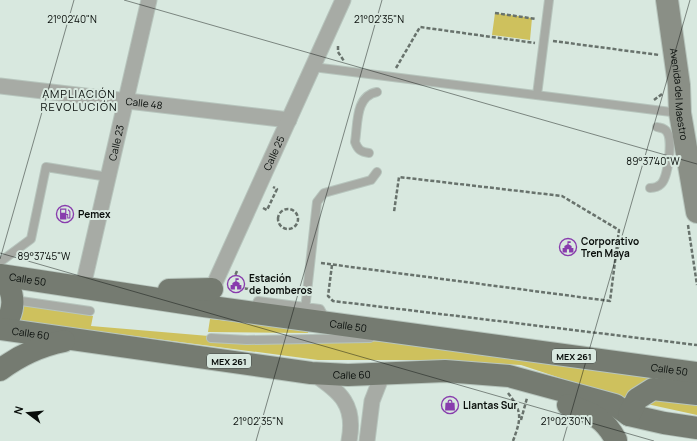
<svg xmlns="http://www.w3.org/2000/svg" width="697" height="441" font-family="Manrope,sans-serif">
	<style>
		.green { fill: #cec15d }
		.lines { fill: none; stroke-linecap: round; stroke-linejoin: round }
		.lane-casing { stroke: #b7c5bd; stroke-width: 10 }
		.street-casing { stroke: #b7c5bd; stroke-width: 17 }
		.secondary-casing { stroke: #b7c5bd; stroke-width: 24 }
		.primary-casing { stroke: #b7c5bd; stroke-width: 24 }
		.path { stroke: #68726c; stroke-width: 2.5; stroke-dasharray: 4 2; stroke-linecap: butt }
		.lane { stroke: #a7aba5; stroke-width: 8 }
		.street { stroke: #a7aba5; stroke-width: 15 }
		.secondary { stroke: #8a8f86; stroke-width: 22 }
		.primary { stroke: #757b71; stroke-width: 22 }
		.ticks { fill: none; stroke: #080d0a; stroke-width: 1; stroke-opacity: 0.45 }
		.labels { text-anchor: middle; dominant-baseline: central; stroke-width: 4; stroke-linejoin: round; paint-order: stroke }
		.shield { fill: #d8e8df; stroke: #464f4a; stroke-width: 1 }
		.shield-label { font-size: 9px; font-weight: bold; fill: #080d0a }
		.street-label { font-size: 10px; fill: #080d0a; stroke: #d8e8df }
		.poi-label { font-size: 10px; font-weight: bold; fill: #080d0a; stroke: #d8e8df; text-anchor: start }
		.neighbourhood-label { font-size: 11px; letter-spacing: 1px; fill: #080d0a; stroke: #d8e8df }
		.ticks-label { font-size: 10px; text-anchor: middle; fill: #080d0a; stroke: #d8e8df; stroke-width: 4; stroke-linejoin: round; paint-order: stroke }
	</style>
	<rect width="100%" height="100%" fill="#d8e8df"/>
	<!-- green -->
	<path class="green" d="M495 13 532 18 530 40 492 35Z
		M24 304 93 316 91 326 290 343 387 341 697 380 624 399 521 365 437 360H318L20 321Z
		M210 319 309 329 308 333 208 332Z
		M650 398H697V415L647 404Z"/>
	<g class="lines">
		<!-- lane casing -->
		<g class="lane-casing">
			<path id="lane" d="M313 67 679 113
				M537 95 549 0
				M369 153C361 152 358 150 355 142 358 124 355 96 377 92
				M650 188C654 188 658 187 661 184 668 178 673 140 667 132 665 128 661 128 657 127
				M0 262 31 239 46 167 108 177
				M14 300 90 311
				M252 312 258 301 320 309 326 320
				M304 319 317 202 324 193 371 180 377 172
				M211 338 247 340 370 338"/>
		</g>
		<!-- street casing -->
		<g class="street-casing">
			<g id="street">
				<path id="s1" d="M0 86 289 120"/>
				<path id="s2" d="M83 286 149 0"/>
				<path id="s3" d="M208 298 343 0"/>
				<path d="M312 373C341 392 356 405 349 441"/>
				<path d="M367 441 372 401 383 373"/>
			</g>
		</g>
		<!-- secondary casing -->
		<g class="secondary-casing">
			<g id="secondary">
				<path id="s4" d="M667 0 679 85 680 113 697 212"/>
			</g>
		</g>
		<!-- primary casing -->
		<g class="primary-casing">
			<g id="primary">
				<path id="s5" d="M0 275 204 306 697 373"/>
				<path d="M0 276C17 291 16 314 0 329"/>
				<path d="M169 290 212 289"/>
				<path id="s6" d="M1 329 311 373 348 375 445 371 509 376 615 405 629 415 664 423 697 428"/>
				<path d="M0 370C20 355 39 346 64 341"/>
				<path d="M568 405C592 414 603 416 616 440"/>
				<path d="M629 415 637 399 653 389 697 394"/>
			</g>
		</g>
		<!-- path -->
		<path class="path" d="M495 13 536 19
			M553 41 659 55
			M338 46V52L344 61
			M396 68 420 27 535 43
			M654 100 662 94
			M263 208 267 210 277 189 273 187
			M278 219a10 10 0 1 1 20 0a10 10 0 1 1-20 0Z
			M688 225 697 285
			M321 263 610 301 619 230 562 196 399 177 394 212
			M332 265 328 296 333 301 697 345
			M237 271 231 285 233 287 256 290
			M508 393C523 412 521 419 513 441
			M521 420 527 398"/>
		<!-- lane -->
		<use href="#lane" class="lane"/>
		<!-- street -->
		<use href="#street" class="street"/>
		<!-- secondary -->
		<use href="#secondary" class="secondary"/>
		<!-- primary -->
		<use href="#primary" class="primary"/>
	</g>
	<!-- ticks -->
	<path class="ticks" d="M124 0 697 164M0 253 654 441M0 259 74 0M256 441 382 0M563 441 690 0"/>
	<!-- icons -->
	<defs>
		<g id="fuel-ring" transform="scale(0.9)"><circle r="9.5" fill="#d8e8df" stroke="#883cad" stroke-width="1.5"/><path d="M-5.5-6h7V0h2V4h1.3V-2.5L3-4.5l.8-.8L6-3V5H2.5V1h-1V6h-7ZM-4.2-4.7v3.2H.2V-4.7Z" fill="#883cad"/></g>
		<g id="civic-ring" transform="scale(0.9)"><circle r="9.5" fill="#d8e8df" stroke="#883cad" stroke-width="1.5"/><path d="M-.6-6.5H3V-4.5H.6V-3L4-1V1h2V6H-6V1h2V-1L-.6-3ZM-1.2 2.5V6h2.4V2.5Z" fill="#883cad"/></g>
		<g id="shop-ring" transform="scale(0.9)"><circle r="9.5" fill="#d8e8df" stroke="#883cad" stroke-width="1.5"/><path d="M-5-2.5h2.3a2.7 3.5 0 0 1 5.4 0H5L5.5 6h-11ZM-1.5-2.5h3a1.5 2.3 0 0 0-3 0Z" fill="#883cad"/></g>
	</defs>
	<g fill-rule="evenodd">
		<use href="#fuel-ring" x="65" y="214"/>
		<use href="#civic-ring" x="568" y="247"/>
		<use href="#civic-ring" x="236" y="284"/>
		<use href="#shop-ring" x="450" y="405"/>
	</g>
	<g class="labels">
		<!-- shield labels -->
		<g class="shield">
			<rect x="552" y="349" width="44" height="14" rx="3"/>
			<rect x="207" y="354" width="44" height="14" rx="3"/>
		</g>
		<g class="shield-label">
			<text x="574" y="356">MEX 261</text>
			<text x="229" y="361">MEX 261</text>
		</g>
		<!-- street labels -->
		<g class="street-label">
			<text stroke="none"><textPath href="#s4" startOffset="95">Avenida del Maestro</textPath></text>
			<text stroke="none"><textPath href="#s1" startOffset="145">Calle 48</textPath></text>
			<text stroke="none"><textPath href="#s2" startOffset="147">Calle 23</textPath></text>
			<text stroke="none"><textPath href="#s3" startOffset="159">Calle 25</textPath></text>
			<text stroke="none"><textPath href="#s5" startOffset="28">Calle 50</textPath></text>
			<text stroke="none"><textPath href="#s5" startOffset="352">Calle 50</textPath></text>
			<text stroke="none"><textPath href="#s6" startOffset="30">Calle 60</textPath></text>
			<text stroke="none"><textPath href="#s5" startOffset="676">Calle 50</textPath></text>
			<text stroke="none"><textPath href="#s6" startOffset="354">Calle 60</textPath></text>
		</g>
		<!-- poi labels -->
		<g class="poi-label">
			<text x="78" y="214">Pemex</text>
			<text x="581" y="241">Corporativo<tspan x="581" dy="12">Tren Maya</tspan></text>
			<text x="249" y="278">Estación<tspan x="249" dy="12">de bomberos</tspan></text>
			<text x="463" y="405">Llantas Sur</text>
		</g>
		<!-- neighbourhood labels -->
		<g class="neighbourhood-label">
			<text x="79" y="93">AMPLIACIÓN<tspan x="79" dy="13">REVOLUCIÓN</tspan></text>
		</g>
	</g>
	<g class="ticks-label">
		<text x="72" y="23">21°02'40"N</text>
		<text x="379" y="23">21°02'35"N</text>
		<text x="653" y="165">89°37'40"W</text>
		<text x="44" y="260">89°37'45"W</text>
		<text x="258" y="425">21°02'35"N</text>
		<text x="566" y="425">21°02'30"N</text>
	</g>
	<!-- north arrow -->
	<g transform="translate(28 413) rotate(286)" stroke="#d8e8df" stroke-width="3" paint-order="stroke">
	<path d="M0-3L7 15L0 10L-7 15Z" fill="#080d0a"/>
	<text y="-6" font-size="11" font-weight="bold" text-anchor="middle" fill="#080d0a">N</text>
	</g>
</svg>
